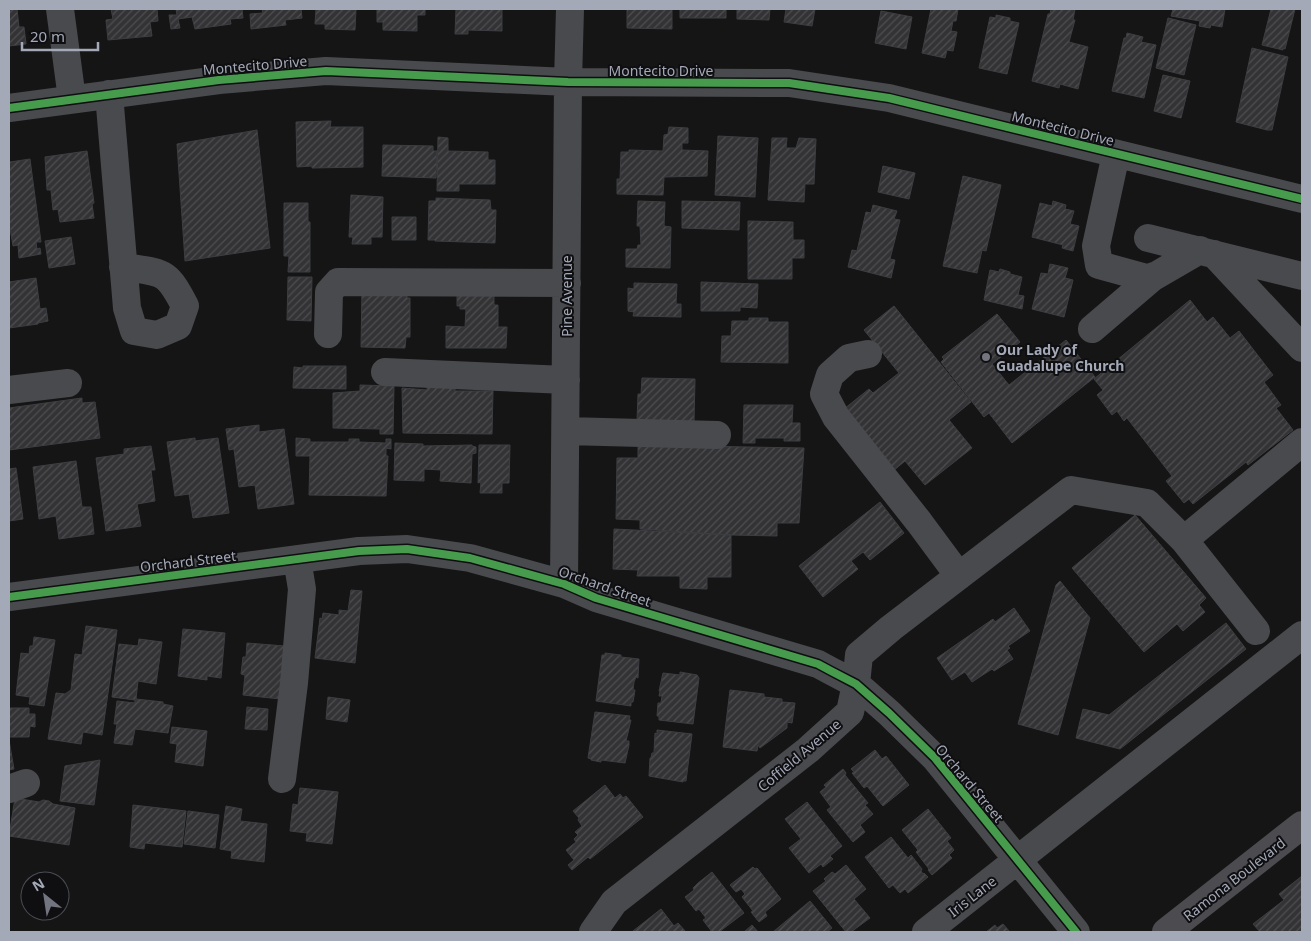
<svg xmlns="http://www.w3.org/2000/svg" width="1311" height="941" font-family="'Noto Sans',sans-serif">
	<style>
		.building { fill: url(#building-hatch); stroke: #3d3e42 }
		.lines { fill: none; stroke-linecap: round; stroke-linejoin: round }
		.minor { stroke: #494a4e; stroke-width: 28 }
		.major { stroke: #4c4c50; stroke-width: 28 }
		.cycleway-casing { stroke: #0f0f11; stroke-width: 11 }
		.cycleway { stroke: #469c4c; stroke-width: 8 }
		.poi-dot { fill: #72757f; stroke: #0f0f11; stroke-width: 2 }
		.labels { text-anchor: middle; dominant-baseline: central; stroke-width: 4; stroke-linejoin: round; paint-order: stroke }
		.street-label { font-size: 14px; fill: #a4a9b8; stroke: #0f0f11 }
		.poi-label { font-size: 14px; font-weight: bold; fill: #a4a9b8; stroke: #0f0f11; text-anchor: start }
	</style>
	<defs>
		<pattern id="building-hatch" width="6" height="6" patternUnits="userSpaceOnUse" patternTransform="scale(1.25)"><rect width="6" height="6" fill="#333335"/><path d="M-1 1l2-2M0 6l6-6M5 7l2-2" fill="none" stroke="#4e4e50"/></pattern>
	</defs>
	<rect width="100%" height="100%" fill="#151515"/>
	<!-- building -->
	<path class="building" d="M9 9H17L19 27H24L26 44 9 46Z
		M111 9H157L158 21 150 22 152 36 108 40 106 20 113 19Z
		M176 9H242L243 18 230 19 231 24 195 29 192 17 178 19 180 28 171 29 169 15H177Z
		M262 9H301L302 18 285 20 286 25 251 29 250 14 263 13Z
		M316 9H356L355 30 325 29V24H315Z
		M377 9H425V15H417V31L383 30V22H377Z
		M456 9H502V31L468 30V34H455Z
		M627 9H672V29L627 28Z
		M680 9H726V18H680Z
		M737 9H770L769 20 737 19Z
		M786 9H821H815L812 26 784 22Z
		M931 9H958L956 21H953L951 31 957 32 953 51 947 50 945 58 922 53Z
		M1051 9H1075L1073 20H1075L1069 42 1088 47 1078 89 1060 84 1059 88 1032 81 1048 14H1050Z
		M1173 9H1225L1222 27 1211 25 1210 28 1199 26 1200 21 1171 16Z
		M1271 9H1295L1285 49 1283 48V50L1262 45Z
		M881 11 912 17 906 49 875 43Z
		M996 15 1010 18V21L1019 23 1007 74 979 68 990 17 996 18Z
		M1168 18 1196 25 1184 75 1156 68Z
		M1127 33 1143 37 1141 42 1156 45 1144 98 1112 91 1124 38H1126Z
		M1252 48 1288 57 1272 130H1267L1236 122Z
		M1163 75 1190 81 1181 118 1154 111Z
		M331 121 330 127H363V167L312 168V166L297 167 296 122Z
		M669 127 688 128V143H682V150L708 151 707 176 664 177 663 195 617 194V179H620L621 152H629V150L663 151 664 135 668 134Z
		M257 130 270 248 185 261 177 144Z
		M718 136 758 138 755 197 715 195Z
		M438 137 448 138V151L488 152V160H495V184H459V191H437Z
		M772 138H787L786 148H796L799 138 816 139 814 184H805L804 202 768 200Z
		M383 145 433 146V151H437L436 178 382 176Z
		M87 151 94 203 92 204 94 218 60 222 58 209 53 210 51 190H47L45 157Z
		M30 159 41 242H36L37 249 40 248 41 254 19 258 18 245 13 246 10 228H9V160L10 162Z
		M883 166 915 173 909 199 878 192Z
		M963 176 1001 185 986 251 982 250 977 273 943 266Z
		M351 195 383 197 382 237H371V244H352L353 237H349Z
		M436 198 490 200 491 210H496L495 243 435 241V240H428L429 201H436Z
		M638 201 665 202 664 226 671 227 670 268 626 267V249H637L638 245H641L640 226H637Z
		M682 201 740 202 739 230 682 228Z
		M1053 201 1066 205 1065 209 1074 211 1070 224 1079 226 1073 251 1062 248 1063 245 1032 237 1040 203 1052 206Z
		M284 203H308V222H310V272H288L289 256H284Z
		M873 205 897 211 894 219 900 220 890 259 895 260 891 278 848 267 852 250 857 251 866 212 871 213Z
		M392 217H416V240H392Z
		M748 221 793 222V240H804V258H792V279H748Z
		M71 237 75 264 49 268 45 241Z
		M1050 264 1068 268 1065 278 1073 280 1064 317 1032 309 1041 273 1048 274Z
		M1000 269 1010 272V274L1022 277 1018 295 1024 296 1022 309 984 300 990 270 999 272Z
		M288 277H312L311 321 287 320Z
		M36 278 40 309 46 308 48 321 38 323V324L9 328V282Z
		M701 282 758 284 757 308 740 307V311H701Z
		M634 283 677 284 676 304H681V317L633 316 634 312 628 311V288L634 289Z
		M362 288H407V298H410V337H406L405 348 361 347Z
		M457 291H494V305H498V327H507L506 348H446V326L465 327 466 309H460V306H457Z
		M1190 300 1207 322 1213 317 1230 338 1239 331 1273 375 1264 382 1281 405 1276 408 1293 430 1248 465 1246 462 1193 504 1189 499 1184 503 1166 481 1172 476 1127 418 1124 421 1117 411 1112 415 1097 395 1103 390 1094 379Z
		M894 306 971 402 949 420 972 448 925 485 905 461 893 471 844 409 869 389 873 393 899 373 864 330Z
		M997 314 1020 342 992 364 1009 385 1066 340 1095 377 1012 443 989 413 984 417 941 362 944 359 942 357Z
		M749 318H768V322H788V363L721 362 722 336H731L732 321H749Z
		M303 366H346V389L293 388 294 367 303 368Z
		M642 378 695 379 694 422 637 421 638 394H641Z
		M360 385 394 386 393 434H380V429L333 428V393L360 391Z
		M427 386H455V391H493L492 434 403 433 402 388 427 390Z
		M82 398V403L95 402 100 438 9 450V408Z
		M744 405H793L792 423H800V441H784V438H755V443H743Z
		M259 425V432L284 429 294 504 258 509 255 485 239 487 234 449 229 450 226 429Z
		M195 438V441L218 438 229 513 193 518 189 494 175 496 167 442Z
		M296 438 310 439V442H349V439H359V442L386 443V439H391V449L386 448V456H388L386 496 309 495 310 456H296Z
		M395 443 423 444V446L472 445V446L476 447V453L472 454 471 483 440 481 441 470 424 469V481L394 480Z
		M479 445H510L509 483H502V493H480L481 482 478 483Z
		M638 445 804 448 799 523H777V536L731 535 640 529V520L616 519 617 458H638Z
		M151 446 155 470H151L155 501 137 504 141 526 106 531 96 458 124 454V449Z
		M76 461 82 507H91L94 534 59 539 56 516 39 519 33 467Z
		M16 468 23 519 9 521V469Z
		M880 502 904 533 870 560 863 552 851 561 858 569 823 597 799 566Z
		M1135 515 1206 598 1199 605 1205 612 1183 631 1177 624 1144 652 1072 568Z
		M614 529 731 535V577H707V589L680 588V576H637L638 570 613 569Z
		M1060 581 1090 618 1058 735 1018 724 1056 585Z
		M351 590 362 591 355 663 315 658 320 618 322 619 323 613 339 615V610L348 611Z
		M1014 608 1030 631 1008 646 1010 648 1007 650 1013 659 994 671 992 669 972 682 965 672 952 680 937 658 993 619 995 622Z
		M1226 623 1246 649 1120 749 1076 738 1083 709 1109 715Z
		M86 626 117 630 102 735 83 732 81 744 48 739 56 693 65 694 71 690 75 654 82 655Z
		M183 629 225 633 221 678 207 676V680L178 676Z
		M34 637 55 640 44 706 29 704 30 697 16 695 21 653 29 654 30 646H33Z
		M139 639 162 642 156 684 138 681 136 699 163 702V704L173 706 168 733 135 729 132 745 114 743 117 724H114L117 701 135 703V700L112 697 119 644 138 646Z
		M247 643 285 646 280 699 243 695 245 675 241 674 243 657H246Z
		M605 653 621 655V657L639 659 638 678 636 677 634 682 633 690H635L633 702H631V706L596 701 602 655H605Z
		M680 672 697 675 699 678 693 724 659 720V716H657L658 703H661L662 696H659L660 691H659L663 673 680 675Z
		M730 690 764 694V697L782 699V702L795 703 792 723 787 722V728L760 748 758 745 757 751 723 747Z
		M328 697 350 700 347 722 326 719Z
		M247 707 268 709 267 730 245 729Z
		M9 708H29V714H35V727L30 726 29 737H9Z
		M595 712 630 716 629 720H631L626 741H629V745L625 763 601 760V762L591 760V759L588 758Z
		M172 727 207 731 203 766 175 762 177 744 170 743Z
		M657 730 692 734 686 781H683V782L649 776 650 758H651L652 753H654L655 733 657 734Z
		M9 740 14 769 9 770Z
		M875 750 882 759 886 756 909 785 883 806 867 786 864 788 852 773 854 772 851 769Z
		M100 760 94 805 60 801 65 766Z
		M843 769 846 773 845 775 868 803 865 805 873 814 860 825 865 832 853 842 827 810 831 807 820 792 826 787 824 785Z
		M605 785 615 798 620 794 623 798 626 796 643 817 590 859 588 857 572 870 568 865 574 860 566 850 576 842 574 839 578 835 575 832 582 826 578 820 579 818 573 811Z
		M300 788 338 792 332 844 306 841 307 833 290 831 293 804 298 805Z
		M15 798 39 802 43 800 49 801 53 804 75 808 69 845 9 836Z
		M807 802 842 846 830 856 833 859 823 867 821 864 809 873 789 848 801 839 785 819Z
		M133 805 186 811 182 847 145 843 144 849 130 847Z
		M226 806 242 809 240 821 267 824 264 862 231 858 232 851 220 849Z
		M928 809 951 838 947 841 954 850 949 855 952 858 932 875 928 870 929 869 916 852 918 850 902 830Z
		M188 811 219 815 215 848 184 844Z
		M891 837 908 858 911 855 922 869 921 871 923 874 924 873 928 877 908 893 905 889 900 893 893 885 889 888 865 857Z
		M846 865 866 889 854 899 870 918 851 932H846L813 891 826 881 824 879 832 872 835 874Z
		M753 867 755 869 757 868 781 899 765 912 767 916 759 922 751 912 753 911 742 897 745 894 741 889 736 892 730 885Z
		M712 872 744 913 719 932H712L703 920 706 918 699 909 696 911 685 897 694 890 693 888 698 883Z
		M1302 876V932H1260L1253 924 1284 900 1279 894Z
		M810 901 832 928 827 932H773Z
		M661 909 674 926 678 923 686 932H634L633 931Z
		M1003 924 1010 932H986L995 925 997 928Z
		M752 925 758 932H744Z"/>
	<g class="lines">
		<!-- minor -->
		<path class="minor" d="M60 9 72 99
			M109 94 127 308 134 331 157 335 178 326 185 306C166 269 163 273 123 267
			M9 108 219 80 326 71 568 82 789 83 889 98 1302 199
			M1116 154 1096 246 1099 265 1150 279 1200 250
			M1148 238 1302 276
			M1214 254 1302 348
			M1092 329 1154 276
			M328 334 329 292 338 282 567 283
			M868 354 849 358 830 375 824 394 836 417 919 522 959 576
			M385 372 566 380
			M9 390 68 383
			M566 431 717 435
			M564 584 568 82 570 9
			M9 597 359 551 407 549 470 558 564 584 596 598 818 664 831 671 856 684 889 713 935 758 1076 932
			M1256 631 1184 540 1302 442
			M282 779 294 683 302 589 297 559
			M9 789 26 783
			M593 932 614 902 808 750 850 712 856 684 859 655 891 628 1071 490 1147 503 1184 540
			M926 932 1302 635"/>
		<!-- major -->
		<path class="major" d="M1166 932 1302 825"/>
		<!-- cycleway casing -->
		<g class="cycleway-casing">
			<path id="cycleway" d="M9 108 219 80 326 71 568 82 789 83 889 98 1302 199
				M9 597 359 551 407 549 470 558 564 584 596 598 818 664 831 671 856 684 889 713 935 758 1076 932"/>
		</g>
		<!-- cycleway -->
		<use href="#cycleway" class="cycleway"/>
	</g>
	<!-- markers -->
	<circle class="poi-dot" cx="986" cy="357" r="5"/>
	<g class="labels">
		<!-- street labels -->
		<g class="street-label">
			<text transform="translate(255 65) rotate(-5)">Montecito Drive</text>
			<text x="661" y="70">Montecito Drive</text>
			<text transform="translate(1063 128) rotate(14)">Montecito Drive</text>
			<text transform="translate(566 296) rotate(-90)">Pine Avenue</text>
			<text transform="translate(188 561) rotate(-7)">Orchard Street</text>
			<text transform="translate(605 586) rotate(19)">Orchard Street</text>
			<text transform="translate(799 755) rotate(-40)">Coffield Avenue</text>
			<text transform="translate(970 783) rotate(50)">Orchard Street</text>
			<text transform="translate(1234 879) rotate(-38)">Ramona Boulevard</text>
			<text transform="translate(972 896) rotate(-38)">Iris Lane</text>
		</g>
		<!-- poi labels -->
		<g class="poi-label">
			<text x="996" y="349">Our Lady of<tspan x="996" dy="16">Guadalupe Church</tspan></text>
		</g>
	</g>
	<!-- border -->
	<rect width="1311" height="941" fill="none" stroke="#a4a9b8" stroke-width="20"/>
	<!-- north arrow -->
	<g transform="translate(45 896) rotate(330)"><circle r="24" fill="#0f0f11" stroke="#4b4d54"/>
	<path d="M0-4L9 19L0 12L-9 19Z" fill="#72757f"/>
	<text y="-8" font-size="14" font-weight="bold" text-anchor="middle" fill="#a4a9b8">N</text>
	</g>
	<!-- scale -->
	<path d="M22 42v8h76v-8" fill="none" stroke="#a4a9b8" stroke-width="2.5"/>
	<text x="30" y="42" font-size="15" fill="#a4a9b8" stroke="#0f0f11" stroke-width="4" paint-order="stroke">20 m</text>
</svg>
